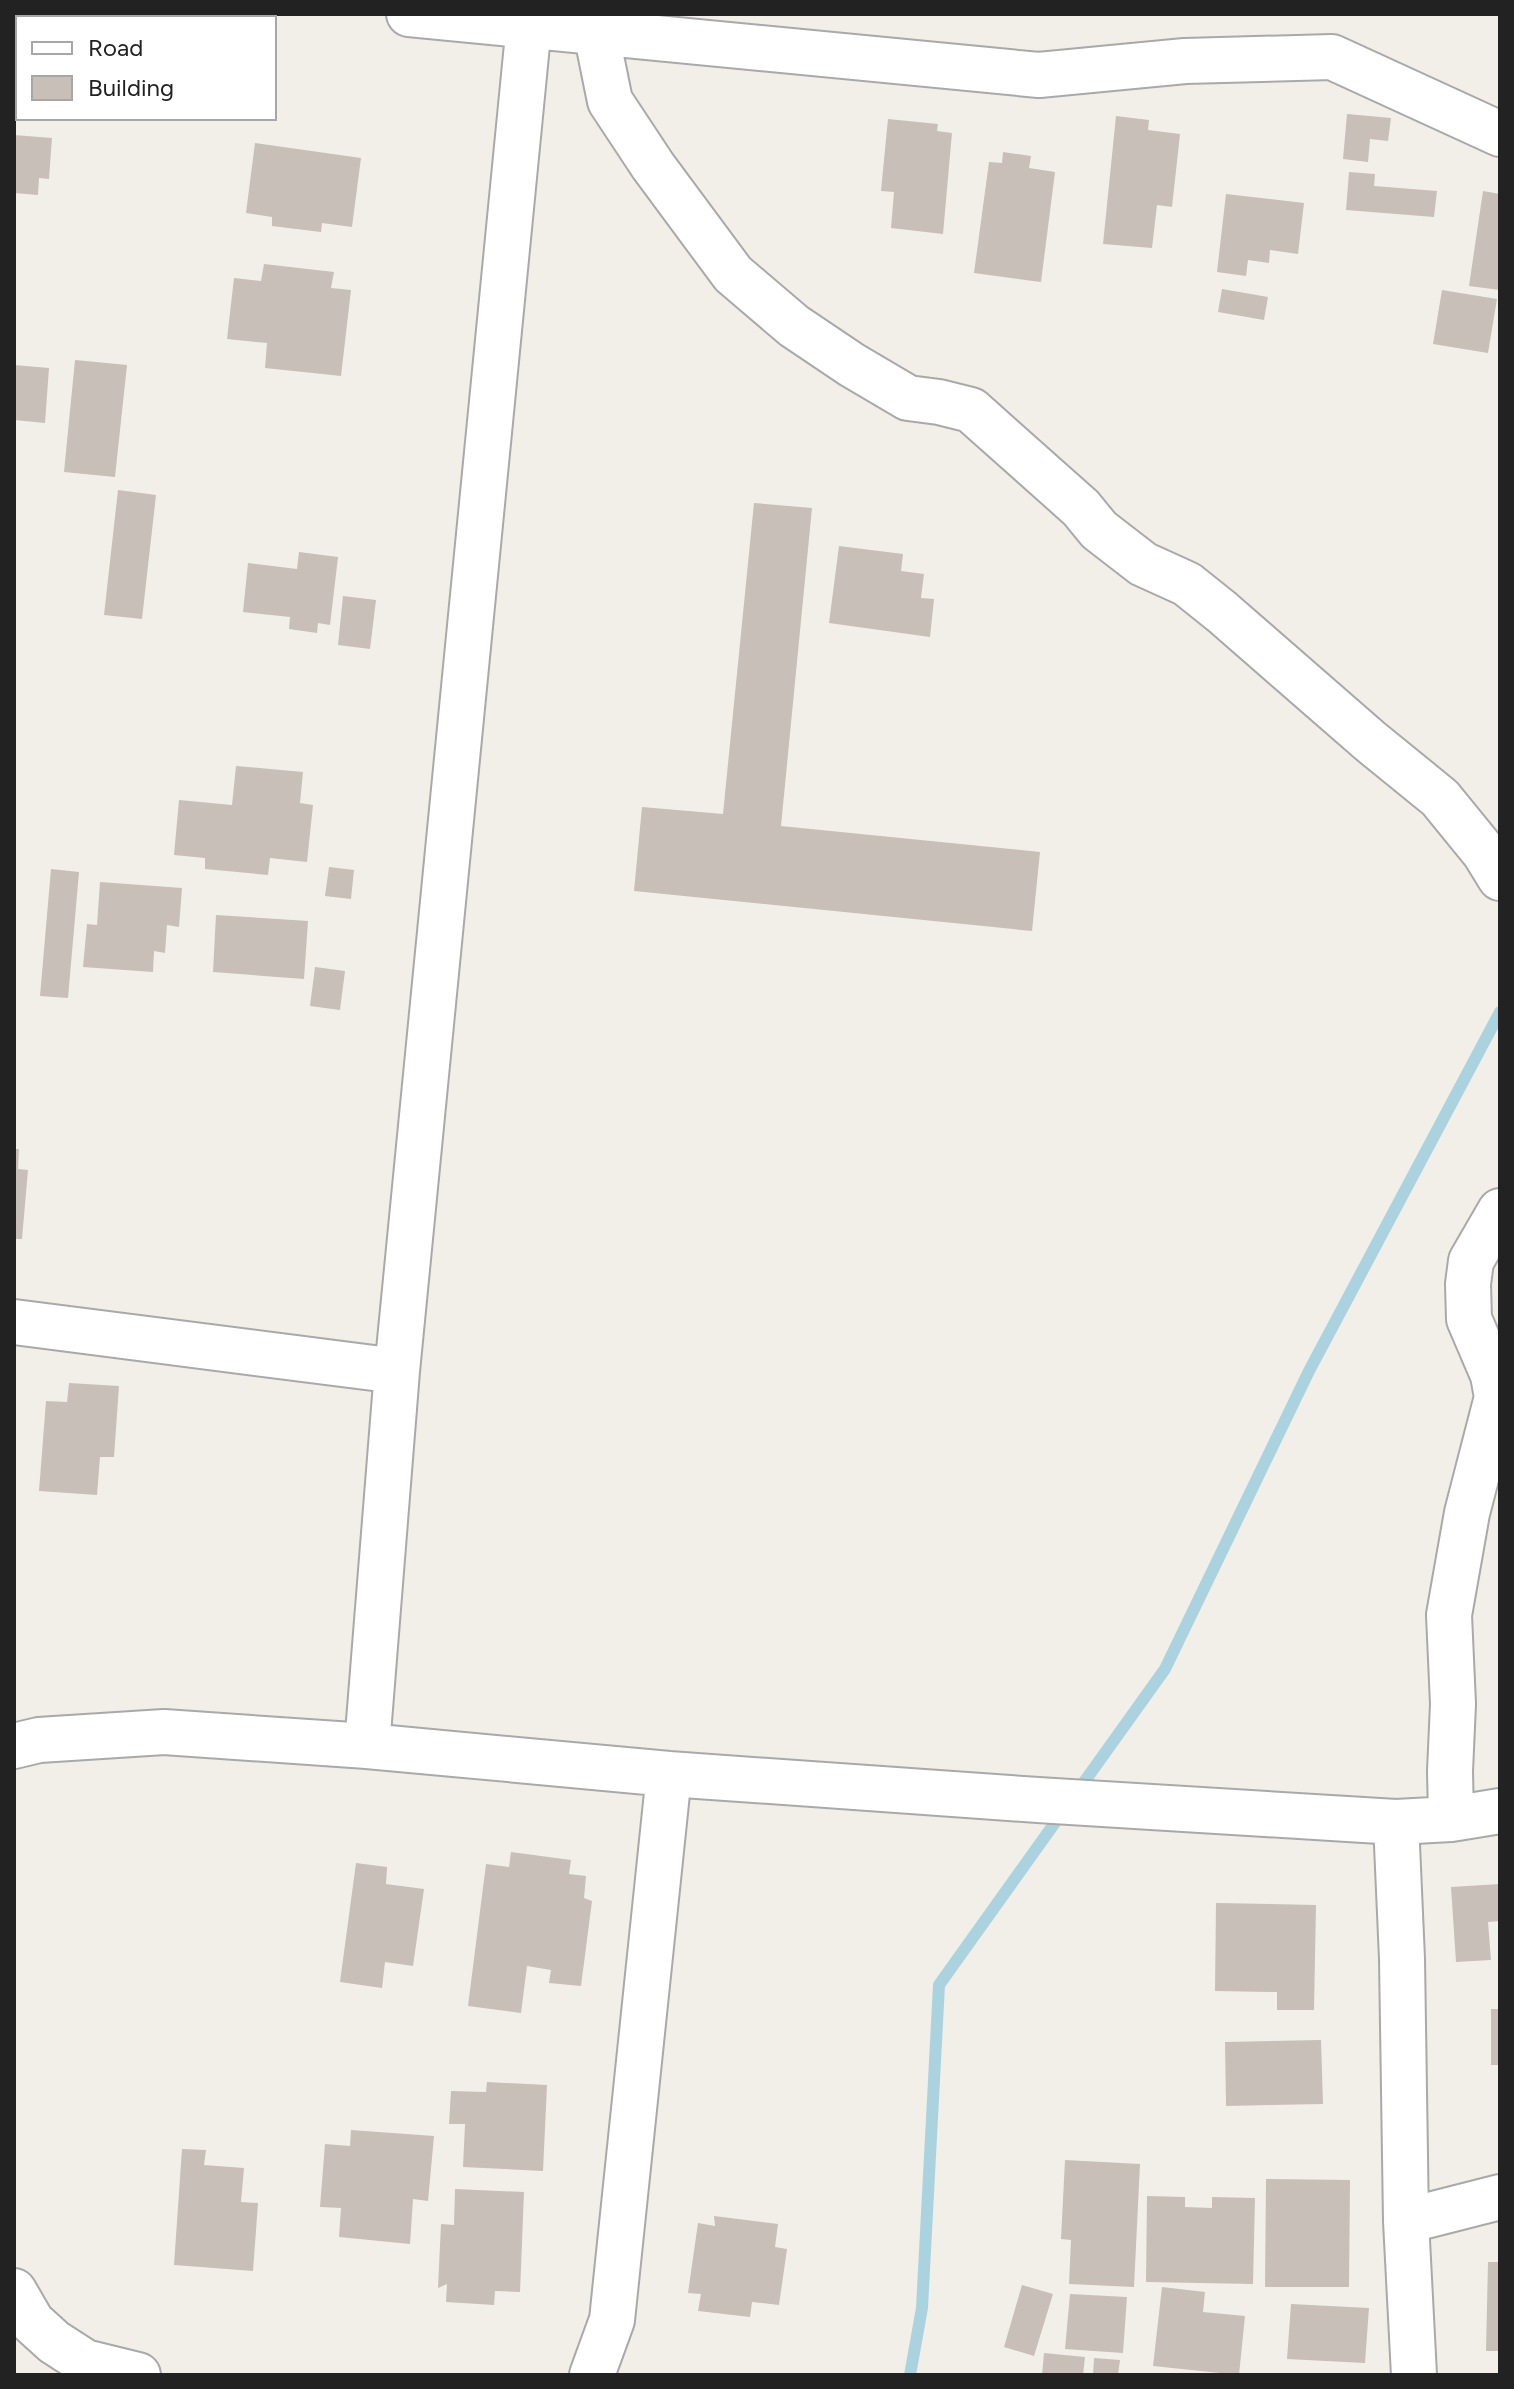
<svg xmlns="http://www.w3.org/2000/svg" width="1514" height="2389" font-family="Figtree,sans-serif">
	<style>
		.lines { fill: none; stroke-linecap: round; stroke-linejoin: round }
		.stream { stroke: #aad3df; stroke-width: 12 }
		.building { fill: #c7bfb8 }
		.minor-casing { stroke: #a9a9a9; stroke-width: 48 }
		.minor { stroke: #fff; stroke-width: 44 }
	</style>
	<rect width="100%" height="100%" fill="#f2efe9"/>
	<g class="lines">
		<!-- stream -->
		<path class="stream" d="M1077 1792 1165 1669 1309 1371 1500 1012
			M910 2375 922 2308 939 1985 1064 1810"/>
	</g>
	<!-- building -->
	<path class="building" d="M14 25H18V97H14Z
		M1347 114 1391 118 1388 141 1370 139 1368 162 1343 159Z
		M1116 116 1149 120 1148 130 1180 134 1172 207 1157 205 1152 248 1103 244Z
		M888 119 938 124 937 131 952 133 943 234 891 228 894 192 881 191Z
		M14 135 52 138 49 179 39 178 38 195 14 193Z
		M255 143 361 158 352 227 322 223 321 232 272 226V217L246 213Z
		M1003 152 1031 156 1029 168 1055 172 1041 282 974 273 989 162 1002 163Z
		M1349 172 1375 174 1374 186 1437 191 1434 217 1346 210Z
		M1483 191 1500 194V290L1469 286Z
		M1226 194 1304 203 1298 254 1270 250 1269 263 1248 260 1246 276 1217 272Z
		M264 264 334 272 331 288 351 290 341 376 265 368 267 343 227 339 234 278 261 281Z
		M1222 289 1268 297 1264 320 1218 312Z
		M1442 290 1497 299 1488 353 1433 344Z
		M75 360 127 365 115 477 64 472Z
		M14 365 49 368 45 423 14 420Z
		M118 490 156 495 142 619 104 615Z
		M754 503 812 508 781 826 1040 852 1032 931 634 891 642 807 723 814Z
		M839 546 903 554 901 571 924 574 921 598 934 599 930 637 829 623Z
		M299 552 338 557 330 625 318 623 317 633 289 629 290 617 243 612 248 563 297 569Z
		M343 596 376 600 370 649 338 645Z
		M236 766 303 772 300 803 313 805 307 862 270 858 268 875 205 869V858L174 855 179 800 232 805Z
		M329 867 354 870 351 899 325 896Z
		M51 869 79 872 68 998 40 996Z
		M100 882 182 888 179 927 167 925 165 953 154 951 153 972 83 967 87 924 97 925Z
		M216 915 308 921 304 979 213 972Z
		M315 967 345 971 340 1010 310 1006Z
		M14 1149H19L18 1169 28 1170 22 1239H14Z
		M69 1383 119 1386 114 1457H100L97 1495 39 1491 46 1401 67 1402Z
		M511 1852 571 1860 569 1874 586 1876 584 1898 592 1901 581 1986 549 1983 551 1970 527 1966 521 2013 468 2006 486 1864 509 1867Z
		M356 1863 387 1867 386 1884 424 1889 413 1966 385 1962 382 1988 340 1982Z
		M1500 1884V1921L1488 1922 1491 1960 1456 1962 1451 1887Z
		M1216 1903 1316 1905 1314 2010H1277V1992L1215 1991Z
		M1491 2009H1500V2065H1491Z
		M1321 2040 1323 2104 1226 2106 1225 2042Z
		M487 2082 547 2085 543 2171 463 2167 465 2124H449L451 2091 486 2092Z
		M351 2130 434 2136 428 2201 413 2199 410 2244 339 2237 341 2208 320 2207 325 2144 350 2146Z
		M182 2149 206 2150 204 2165 244 2168 241 2202 258 2203 253 2271 174 2265Z
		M1065 2160 1140 2164 1134 2287 1069 2284 1071 2240 1061 2239Z
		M1266 2179 1350 2180 1349 2287H1265Z
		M455 2189 524 2192 520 2292 495 2291 494 2305 446 2302 447 2284 438 2288 441 2224 454 2225Z
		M1147 2196 1185 2197V2207L1212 2208V2197L1255 2198 1253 2284 1146 2282Z
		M714 2216 778 2224 775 2247 787 2249 779 2305 752 2302 750 2317 698 2311 701 2294 688 2293 698 2223 715 2226Z
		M1488 2262H1500V2351H1486Z
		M1022 2285 1053 2294 1034 2356 1004 2347Z
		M1162 2287 1205 2292 1203 2312 1245 2316 1239 2375 1153 2366Z
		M1070 2294 1127 2297 1123 2353 1065 2349Z
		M1291 2304 1369 2308 1365 2363 1287 2359Z
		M1044 2353 1085 2357 1083 2375H1042Z
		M1094 2358 1120 2360 1118 2375H1093Z"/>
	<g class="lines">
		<!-- minor casing -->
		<g class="minor-casing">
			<path id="minor" d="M409 14 1039 75 1185 61 1332 57 1500 134
				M596 32 610 101 653 166 733 274 794 326 852 365 908 398 939 402 971 410 1081 508 1099 530 1143 564 1187 584 1222 612 1370 741 1440 798 1484 852 1500 878
				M14 1322 397 1371
				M14 1746 39 1740 164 1732 367 1746 669 1774 1038 1800 1396 1822 1451 1819 1500 1811
				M367 1746 397 1371 530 14
				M1451 1819 1450 1771 1453 1704 1449 1615 1467 1513 1497 1397 1493 1375 1469 1319 1468 1284 1471 1261 1500 1211
				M1396 1822 1402 1959 1406 2221 1414 2375
				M1406 2221 1500 2197
				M14 2291 32 2322 54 2342 85 2362 138 2375
				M592 2375 612 2320 669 1774"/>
		</g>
		<!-- minor -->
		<use href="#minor" class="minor"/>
	</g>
	<!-- border -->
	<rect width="1514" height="2389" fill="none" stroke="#222222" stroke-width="32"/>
	<!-- legend -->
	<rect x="16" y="16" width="260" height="104" fill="#ffffff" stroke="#a7a7a7" stroke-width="2"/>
	<rect x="32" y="42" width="40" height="12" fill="#ffffff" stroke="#a7a7a7" stroke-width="2"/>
	<text x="88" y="56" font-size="24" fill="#222222">Road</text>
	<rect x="32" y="76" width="40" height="24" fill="#c7bfb8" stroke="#a7a7a7" stroke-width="2"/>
	<text x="88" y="96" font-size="24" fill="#222222">Building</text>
</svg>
